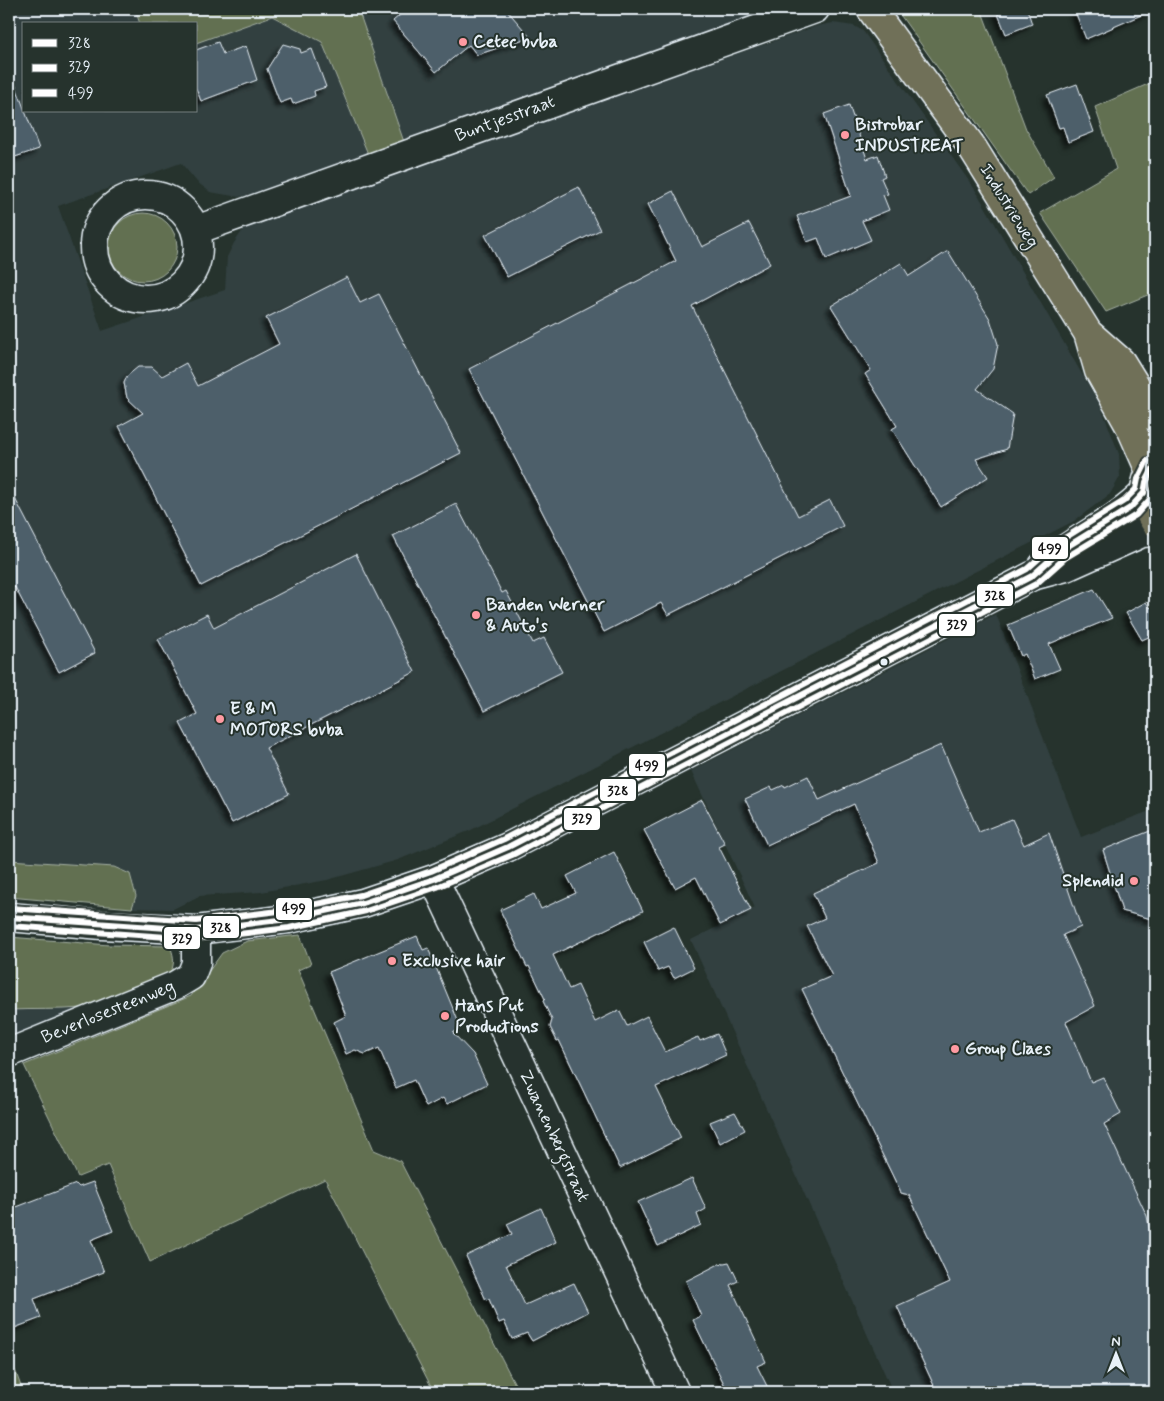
<svg xmlns="http://www.w3.org/2000/svg" width="1164" height="1401" font-family="Mynerve,sans-serif">
	<style>
		.built { fill: #324040 }
		.green { fill: #627051; stroke: #a5b0a4 }
		.building { fill: #4e5f6b; stroke: #e8f1f8; filter: url(#shadow) }
		.lines { fill: none; stroke-linecap: round; stroke-linejoin: round }
		.minor-casing { stroke: #e8f1f8; stroke-width: 31 }
		.major-casing { stroke: #e8f1f8; stroke-width: 31 }
		.minor { stroke: #26332d; stroke-width: 28 }
		.major { stroke: #706f59; stroke-width: 28 }
		.bus-1-casing { stroke: #26332d; stroke-width: 10 }
		.bus-2-casing { stroke: #26332d; stroke-width: 10 }
		.bus-3-casing { stroke: #26332d; stroke-width: 10 }
		.bus-1 { stroke: #fff; stroke-width: 6 }
		.bus-2 { stroke: #fff; stroke-width: 6 }
		.bus-3 { stroke: #fff; stroke-width: 6 }
		.poi-dot { fill: #ff9aa2; stroke: #26332d; stroke-width: 2 }
		.bus-dot { fill: #e8f1f8; stroke: #26332d; stroke-width: 2 }
		.labels { text-anchor: middle; dominant-baseline: central; stroke-width: 4; stroke-linejoin: round; paint-order: stroke }
		.poi-label { font-size: 18px; font-weight: bold; fill: #e8f1f8; stroke: #26332d; text-anchor: start }
		.street-label { font-size: 18px; fill: #e8f1f8; stroke: #26332d }
		.line-badge { stroke: #26332d; stroke-width: 2 }
		.pale-badge-label { font-size: 14px; text-anchor: middle; font-weight: bold; fill: #111 }
	</style>
	<defs>
		<filter id="shadow"><feDropShadow dx="-4.5" dy="4.5" stdDeviation="2.5" flood-color="#0009"/></filter>
	</defs>
	<rect width="100%" height="100%" fill="#26332d"/>
	<filter id="ink" filterUnits="userSpaceOnUse"><feTurbulence type="fractalNoise" baseFrequency=".02" numOctaves="2"/><feDisplacementMap in="SourceGraphic" scale="10" xChannelSelector="R" yChannelSelector="G"/><feConvolveMatrix kernelMatrix="1 2 1 2 8 2 1 2 1" color-interpolation-filters="sRGB"/></filter>
	<g filter="url(#ink)">
		<!-- built -->
		<path class="built" d="M9 9H135L140 24H24V111H196V43L272 16 322 42 368 154 260 192 239 197 210 192 197 182 181 163 58 206 102 331 225 290 227 257 234 243 243 230 263 219 817 26 833 23 854 26 863 31 976 191 1101 407 1119 454 1120 477 1110 494 1074 521 471 830 398 860 327 880 261 892 199 896 173 909 132 908 136 896 114 867 9 860Z
			M358 9H780L404 142Z
			M996 614 1081 837 1155 809V1392H893L691 940 755 908 691 771Z
			M83 1008 9 1039V1010Z"/>
		<!-- green -->
		<path class="green" d="M135 9H358L404 142 368 154 322 42 272 16 196 43V24H140Z
			M896 9H981L1026 129 1054 177 1028 195Z
			M1155 81V292L1106 312 1040 213 1116 169 1095 107Z
			M109 247a34 34 0 1 1 68 0a34 34 0 1 1-68 0Z
			M9 860 114 867 130 874 136 896 132 908 9 897Z
			M300 935 311 964 298 970 374 1150 400 1161 519 1392H434L325 1179 150 1262 108 1165 78 1177 24 1065 191 996 222 953 247 941Z
			M9 937 109 945 170 946C173 953 175 961 172 969 164 987 101 1006 82 1008 58 1010 33 1009 9 1010Z
			M15 1370 23 1392H9V1372Z"/>
		<!-- building -->
		<path class="building" d="M407 9H506L530 37 477 55 469 45 436 72 393 21Z
			M996 9H1027L1032 24 1006 34Z
			M1074 9H1155L1086 39Z
			M218 42 223 54 246 46 257 80 201 101 196 88V50Z
			M283 44 300 49 301 53 312 49 326 87 314 91 315 96 293 104 291 99 280 103 267 69Z
			M9 73H11L39 149 9 159Z
			M1077 84 1094 132 1068 142 1063 127 1059 128 1047 95Z
			M849 105 867 159 878 155 885 176 881 178 888 194 883 195 889 210 862 221 871 240 826 259 818 238 807 242 797 216 851 196 824 114Z
			M579 187 600 230 507 277 485 235Z
			M673 191 702 247 749 223 770 264 692 306 798 516 830 500 843 526 668 615 661 603 604 632 469 369 676 261 648 204Z
			M948 251 990 319 998 344 993 369 977 389 1013 414 1007 449 976 459 988 477 941 507 892 429 897 426 865 374 871 370 831 306 901 263 909 276Z
			M347 277 360 303 379 294 461 453 201 586 119 426 143 413 127 398 124 383 127 376 138 367H152L162 376 186 363 198 386 279 344 266 318Z
			M9 487 95 653 59 672 15 587 9 590Z
			M456 504 502 593 506 591 533 643 544 638 562 672 484 711 393 536Z
			M356 554 415 672 266 748 289 794 232 823 180 723 197 714 158 639 207 614 214 628Z
			M1094 589 1112 618 1049 644 1060 669 1035 679 1025 654 1021 656 1008 625Z
			M1146 602 1150 608 1155 605V634L1142 640 1126 613Z
			M941 745 979 832 1012 819 1024 845 1049 833 1081 927 1063 935 1095 1006 1066 1022 1091 1082 1103 1077 1121 1114 1104 1124 1147 1216 1155 1255V1392H937L897 1306 950 1282 909 1195 901 1193 802 989 832 976 807 926 825 918 813 893 879 863 854 804 767 845 745 799 771 787 773 790 784 785 785 787 808 776 819 800Z
			M702 800 725 844 719 847 751 910 720 925 696 877 675 888 644 830Z
			M1155 829V920L1122 911 1103 850Z
			M614 852 643 911 553 955 569 989 578 985 595 1022 619 1010 627 1026 647 1016 665 1052 698 1037 700 1041 717 1034 726 1055 656 1087 681 1138 620 1168 559 1040 557 1041 550 1027 552 1020 543 1001 545 999 529 966 527 967 500 910 534 894 541 909 576 893 567 876Z
			M674 927 694 968 674 978 668 967 658 971 644 942Z
			M417 936 423 950 428 948 461 1028 453 1033 473 1054 487 1084 447 1104 443 1098 426 1107 414 1080 396 1088 379 1048 365 1054 355 1050 346 1054 334 1022 346 1016 329 972Z
			M735 1112 745 1130 720 1143 710 1122Z
			M692 1178 706 1209 697 1214 701 1225 658 1246 638 1202Z
			M93 1182 113 1231 91 1240 104 1272 34 1299 41 1318 9 1330V1214L14 1208 76 1184 79 1187Z
			M541 1208 556 1242 506 1265 525 1305 574 1283 588 1312 532 1341 527 1333 512 1339 504 1321 499 1323 489 1299 486 1300 466 1256 512 1234 507 1224Z
			M729 1262 738 1281 730 1285 766 1362 757 1366 770 1392H728L693 1320 701 1316 686 1281 719 1264Z"/>
		<g class="lines">
			<!-- minor casing -->
			<g class="minor-casing">
				<path id="minor" d="M94 247a52 52 0 1 1 104 0a52 52 0 1 1-104 0Z
					M196 230 815 9
					M1043 566C1074 538 1115 523 1144 493
					M434 879 675 1392
					M9 917 102 925 196 930 288 919 363 903 434 879 508 847 1032 576 1066 567 1142 533 1155 532
					M9 1053 176 985 191 976 196 963V930"/>
			</g>
			<!-- major casing -->
			<g class="major-casing">
				<path id="major" d="M871 9 972 147 1088 333 1099 371 1131 428 1150 471
					M1088 333 1121 362 1155 417
					M1155 465C1141 483 1142 503 1155 522"/>
			</g>
			<!-- minor -->
			<use href="#minor" class="minor"/>
			<!-- major -->
			<use href="#major" class="major"/>
			<!-- bus-1 casing -->
			<g class="bus-1-casing">
				<path id="bus-1" d="M9 917 196 930 288 919 363 903 434 879 508 847 1032 576 1060 551 1130 508 1144 493 1146 482 1155 465"/>
			</g>
			<!-- bus-2 casing -->
			<g class="bus-2-casing">
				<path id="bus-2" d="M9 926 196 939 289 928 366 911 437 887 512 855 1036 584 1065 558 1136 515 1151 498 1155 483"/>
			</g>
			<!-- bus-3 casing -->
			<g class="bus-3-casing">
				<path id="bus-3" d="M10 908 196 921 287 910 361 895 431 871 504 839 1027 569 1055 544 1124 501 1136 489 1138 479 1147 461"/>
			</g>
			<!-- bus-1 -->
			<use href="#bus-1" class="bus-1"/>
			<!-- bus-2 -->
			<use href="#bus-2" class="bus-2"/>
			<!-- bus-3 -->
			<use href="#bus-3" class="bus-3"/>
		</g>
	</g>
	<!-- markers -->
	<g class="poi-dot">
		<circle cx="463" cy="42" r="5"/>
		<circle cx="845" cy="135" r="5"/>
		<circle cx="476" cy="615" r="5"/>
		<circle cx="220" cy="719" r="5"/>
		<circle cx="1134" cy="881" r="5"/>
		<circle cx="392" cy="961" r="5"/>
		<circle cx="445" cy="1016" r="5"/>
		<circle cx="955" cy="1049" r="5"/>
	</g>
	<circle class="bus-dot" cx="884" cy="662" r="4.5"/>
	<g class="labels">
		<!-- poi labels -->
		<g class="poi-label">
			<text x="473" y="42">Cetec bvba</text>
			<text x="855" y="125">Bistrobar<tspan x="855" dy="21">INDUSTREAT</tspan></text>
			<text x="486" y="605">Banden Werner<tspan x="486" dy="21">&amp; Auto's</tspan></text>
			<text x="230" y="709">E &amp; M<tspan x="230" dy="21">MOTORS bvba</tspan></text>
			<text x="1124" y="881" text-anchor="end">Splendid</text>
			<text x="402" y="961">Exclusive hair</text>
			<text x="455" y="1006">Hans Put<tspan x="455" dy="21">Productions</tspan></text>
			<text x="965" y="1049">Group Claes</text>
		</g>
		<!-- street labels -->
		<g class="street-label">
			<text transform="translate(505 119) rotate(-20)">Buntjesstraat</text>
			<text transform="translate(1009 206) rotate(58)">Industrieweg</text>
			<text transform="translate(108 1012) rotate(-22)">Beverlosesteenweg</text>
			<text transform="translate(554 1136) rotate(65)">Zwanenbergstraat</text>
		</g>
	</g>
	<g class="line-badge">
		<rect x="1031" y="536" width="38" height="24" rx="5" fill="#fff"/>
		<rect x="976" y="583" width="38" height="24" rx="5" fill="#fff"/>
		<rect x="938" y="613" width="38" height="24" rx="5" fill="#fff"/>
		<rect x="628" y="753" width="38" height="24" rx="5" fill="#fff"/>
		<rect x="599" y="778" width="38" height="24" rx="5" fill="#fff"/>
		<rect x="563" y="807" width="38" height="24" rx="5" fill="#fff"/>
		<rect x="275" y="897" width="38" height="24" rx="5" fill="#fff"/>
		<rect x="202" y="915" width="38" height="24" rx="5" fill="#fff"/>
		<rect x="163" y="926" width="38" height="24" rx="5" fill="#fff"/>
	</g>
	<g class="pale-badge-label">
		<text x="1050" y="553">499</text>
		<text x="995" y="600">328</text>
		<text x="957" y="629">329</text>
		<text x="647" y="770">499</text>
		<text x="618" y="795">328</text>
		<text x="582" y="823">329</text>
		<text x="294" y="913">499</text>
		<text x="221" y="932">328</text>
		<text x="182" y="943">329</text>
	</g>
	<!-- margin -->
	<rect width="1164" height="1401" fill="none" stroke="#26332d" stroke-width="30"/>
	<rect x="15" y="15" width="1134" height="1371" fill="none" stroke="#e8f1f8" stroke-width="2" filter="url(#ink)"/>
	<!-- legend -->
	<rect x="22" y="22" width="175" height="90" fill="#26332d" stroke="#747f7e"/>
	<rect x="32" y="39" width="25" height="8" fill="#ffffff" stroke="#747f7e"/>
	<text x="68" y="48" font-size="15" fill="#e8f1f8">328</text>
	<rect x="32" y="64" width="25" height="8" fill="#ffffff" stroke="#747f7e"/>
	<text x="68" y="72" font-size="15" fill="#e8f1f8">329</text>
	<rect x="32" y="89" width="25" height="8" fill="#ffffff" stroke="#747f7e"/>
	<text x="68" y="98" font-size="15" fill="#e8f1f8">499</text>
	<!-- north arrow -->
	<g transform="translate(1116 1354)" stroke="#26332d" stroke-width="4" paint-order="stroke">
	<path d="M0-4L9 19L0 12L-9 19Z" fill="#e8f1f8"/>
	<text y="-8" font-size="14" font-weight="bold" text-anchor="middle" fill="#e8f1f8">N</text>
	</g>
</svg>
